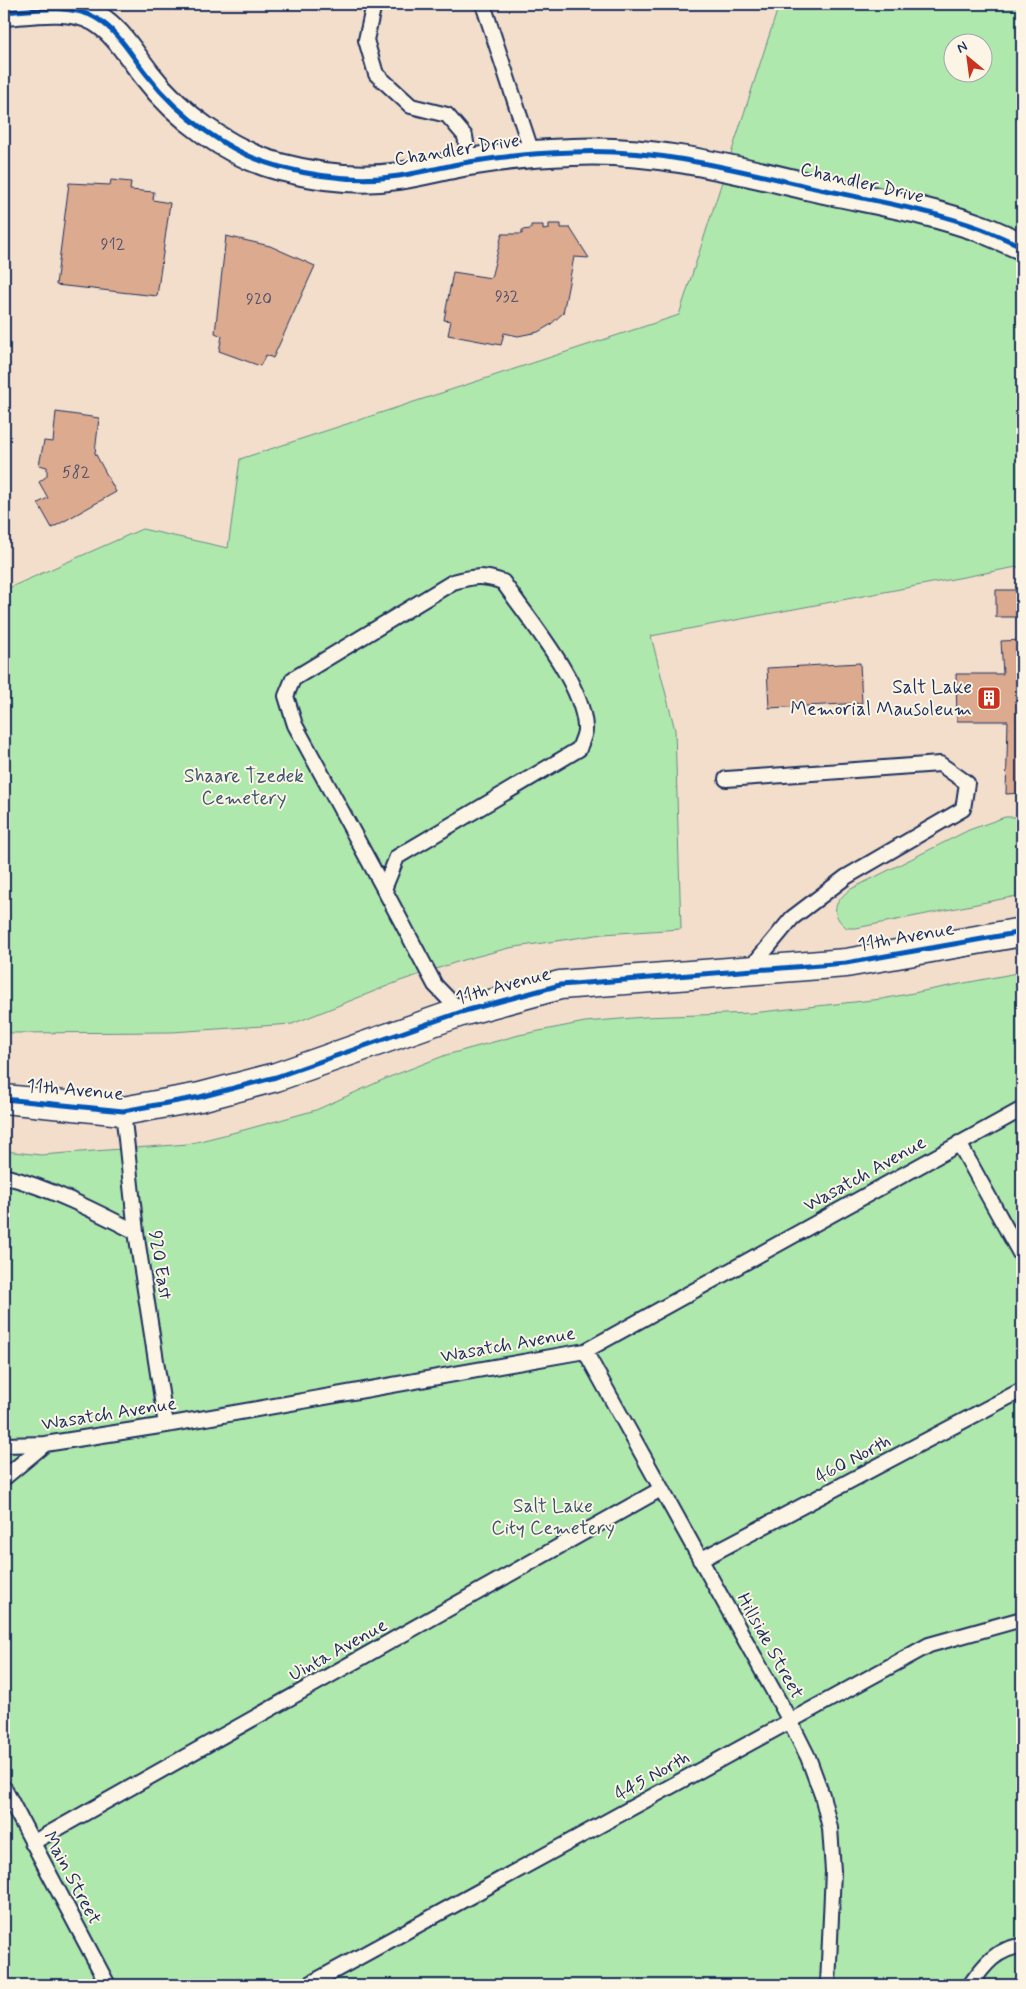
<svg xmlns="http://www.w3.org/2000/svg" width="1026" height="1989" font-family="Mynerve,sans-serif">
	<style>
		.green { fill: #afe8ac; stroke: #658c85; fill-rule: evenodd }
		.building { fill: #dcaa8f; stroke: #1b2f5e }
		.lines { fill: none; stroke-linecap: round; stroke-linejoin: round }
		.lane-casing { stroke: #1b2f5e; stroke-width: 18 }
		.street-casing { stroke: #1b2f5e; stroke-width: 30 }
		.secondary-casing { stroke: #1b2f5e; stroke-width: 31 }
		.lane { stroke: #fcf5e5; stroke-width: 14 }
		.street { stroke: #fcf5e5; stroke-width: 26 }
		.secondary { stroke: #fcf5e5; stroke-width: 28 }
		.cycleway-casing { stroke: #fcf5e5; stroke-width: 8 }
		.cycleway { stroke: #0057b8; stroke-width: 5 }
		.labels { text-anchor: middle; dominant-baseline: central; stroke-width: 4; stroke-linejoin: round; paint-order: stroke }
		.number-label { font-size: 16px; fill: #4b4e6a }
		.street-label { font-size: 19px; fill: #1b2f5e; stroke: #fcf5e5 }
		.poi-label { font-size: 19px; fill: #1b2f5e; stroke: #fcf5e5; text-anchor: end }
		.park-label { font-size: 19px; fill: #39546e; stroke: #fcf5e5 }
	</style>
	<rect width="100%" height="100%" fill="#f2decb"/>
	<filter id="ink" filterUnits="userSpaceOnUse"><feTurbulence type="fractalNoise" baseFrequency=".02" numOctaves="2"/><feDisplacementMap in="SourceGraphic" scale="10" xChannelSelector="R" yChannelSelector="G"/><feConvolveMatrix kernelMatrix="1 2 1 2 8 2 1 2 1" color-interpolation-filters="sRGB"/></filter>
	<g filter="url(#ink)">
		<!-- green -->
		<path class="green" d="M777 4H1022V566L651 636 675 730 681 929 603 934 509 948 463 960 400 981 292 1024 172 1032 4 1033V761H7L4 727V590L142 529 228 548 240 459 679 315 778 8ZM954 42H984V72H954Z
			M1005 817H1022V895L856 928H847C829 914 834 901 851 889L969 830Z
			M1022 972V1985H4V1151L41 1155 188 1144 244 1130 316 1110 387 1078 446 1055 519 1035 585 1022 644 1017 752 1013 882 999Z"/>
		<!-- building -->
		<path class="building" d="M111 180 131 182 130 190 154 192 153 200 170 203 157 296 56 285 69 183 110 185Z
			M549 224H561V228H570L589 258 574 257 563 313 550 325 538 332 518 336 504 333 501 345 448 335 451 321 444 320 453 272 491 278 502 234H522V230L531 229V225H543V230L549 229Z
			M226 236 270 246 315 266 273 358 266 355 260 366 219 351 222 336 215 333Z
			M56 412 99 418 95 453 116 492 52 528 38 503 48 498 39 482 47 476V467L39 465 44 441 53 442Z
			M996 590H1022V617H996Z
			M1022 640V793L1006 794 1008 721H957L956 674H1003L1001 641Z
			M860 663 862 703 769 708 767 668Z"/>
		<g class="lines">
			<!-- lane casing -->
			<g class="lane-casing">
				<path id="lane" d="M374 4 366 40 376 74 411 106 447 115 465 136 469 162
					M483 4 532 153
					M726 779 940 764 967 783 963 809 846 877 792 918 749 970
					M384 889 295 725 286 696 293 679 453 582C474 576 482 575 503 582 528 618 583 683 585 727 586 734 581 742 579 749L397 857 384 889 435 985 461 1012
					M123 1111 136 1232 166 1425
					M959 1143 1022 1257
					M4 1176C50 1188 93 1210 136 1232
					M585 1351 790 1721 808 1757 822 1795 830 1828 833 1871 828 1985
					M4 1445 45 1444 166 1425 585 1351 1022 1109
					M4 1478 45 1444
					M700 1560 1022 1390
					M4 1788 108 1985
					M32 1843 661 1489
					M308 1985 929 1645 1022 1619
					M970 1985C984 1965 997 1948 1022 1946"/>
			</g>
			<!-- street casing -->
			<g class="street-casing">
				<path id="street" d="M4 12C32 10 70 3 96 18 118 31 131 55 147 75 178 116 230 154 280 167 318 177 360 182 399 176 423 172 446 166 469 162 504 156 538 153 573 152 653 148 734 169 811 187 868 200 928 209 982 229 995 234 1009 241 1022 246"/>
			</g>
			<!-- secondary casing -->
			<g class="secondary-casing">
				<path id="secondary" d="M4 1099 123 1111 200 1097 276 1077 461 1012 560 985 846 963 1022 932"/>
			</g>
			<!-- lane -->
			<use href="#lane" class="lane"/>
			<!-- street -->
			<use href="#street" class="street"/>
			<!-- secondary -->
			<use href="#secondary" class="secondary"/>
			<!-- cycleway casing -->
			<g class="cycleway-casing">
				<path id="cycleway" d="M4 12C32 10 70 3 96 18 118 31 131 55 147 75 178 116 230 154 280 167 318 177 360 182 399 176 423 172 446 166 469 162 504 156 538 153 573 152 653 148 734 169 811 187 868 200 928 209 982 229 995 234 1009 241 1022 246
					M4 1099 123 1111 200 1097 276 1077 461 1012 560 985 846 963 1022 932"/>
			</g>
			<!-- cycleway -->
			<use href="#cycleway" class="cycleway"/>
		</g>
	</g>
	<!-- icons -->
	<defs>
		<g id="building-square" transform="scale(1.25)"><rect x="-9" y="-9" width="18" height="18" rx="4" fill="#c8321e" stroke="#fcf5e5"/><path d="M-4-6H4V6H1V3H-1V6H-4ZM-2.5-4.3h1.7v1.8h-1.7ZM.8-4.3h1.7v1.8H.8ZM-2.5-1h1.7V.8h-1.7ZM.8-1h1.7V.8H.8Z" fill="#fff"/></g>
	</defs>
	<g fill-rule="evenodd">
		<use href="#building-square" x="989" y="698"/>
	</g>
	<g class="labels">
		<!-- number labels -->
		<g class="number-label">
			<text x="113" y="244">912</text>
			<text x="507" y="296">932</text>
			<text x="259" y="299">920</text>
			<text x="76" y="472">582</text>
		</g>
		<!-- street labels -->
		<g class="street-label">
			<text transform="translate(457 150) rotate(-9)">Chandler Drive</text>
			<text transform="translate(862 183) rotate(13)">Chandler Drive</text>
			<text transform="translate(906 937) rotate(-10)">11th Avenue</text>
			<text transform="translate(503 986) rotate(-15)">11th Avenue</text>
			<text transform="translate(75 1090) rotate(5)">11th Avenue</text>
			<text transform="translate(865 1174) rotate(-29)">Wasatch Avenue</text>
			<text transform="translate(160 1265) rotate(81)">920 East</text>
			<text transform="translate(508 1345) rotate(-10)">Wasatch Avenue</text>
			<text transform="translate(109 1414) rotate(-9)">Wasatch Avenue</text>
			<text transform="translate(853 1459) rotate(-28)">460 North</text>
			<text transform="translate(770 1646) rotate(61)">Hillside Street</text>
			<text transform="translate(338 1650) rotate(-29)">Uinta Avenue</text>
			<text transform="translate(652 1776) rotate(-29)">445 North</text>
			<text transform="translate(72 1878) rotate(62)">Main Street</text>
		</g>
		<!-- poi labels -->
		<g class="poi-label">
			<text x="972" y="687">Salt Lake<tspan x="972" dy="22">Memorial Mausoleum</tspan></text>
		</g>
		<!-- park labels -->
		<g class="park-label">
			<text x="244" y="776">Shaare Tzedek<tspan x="244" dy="22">Cemetery</tspan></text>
			<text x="553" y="1506">Salt Lake<tspan x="553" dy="22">City Cemetery</tspan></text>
		</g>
	</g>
	<!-- margin -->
	<rect width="1026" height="1989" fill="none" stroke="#fcf5e5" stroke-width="20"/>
	<rect x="10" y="10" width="1006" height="1969" fill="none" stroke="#1b2f5e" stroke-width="2" filter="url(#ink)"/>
	<!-- north arrow -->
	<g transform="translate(968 58) rotate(331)"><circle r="24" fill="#fcf5e5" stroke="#a2a6af"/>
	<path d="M0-4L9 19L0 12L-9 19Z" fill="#c8321e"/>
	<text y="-8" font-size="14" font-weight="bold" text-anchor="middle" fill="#1b2f5e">N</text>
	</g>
</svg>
